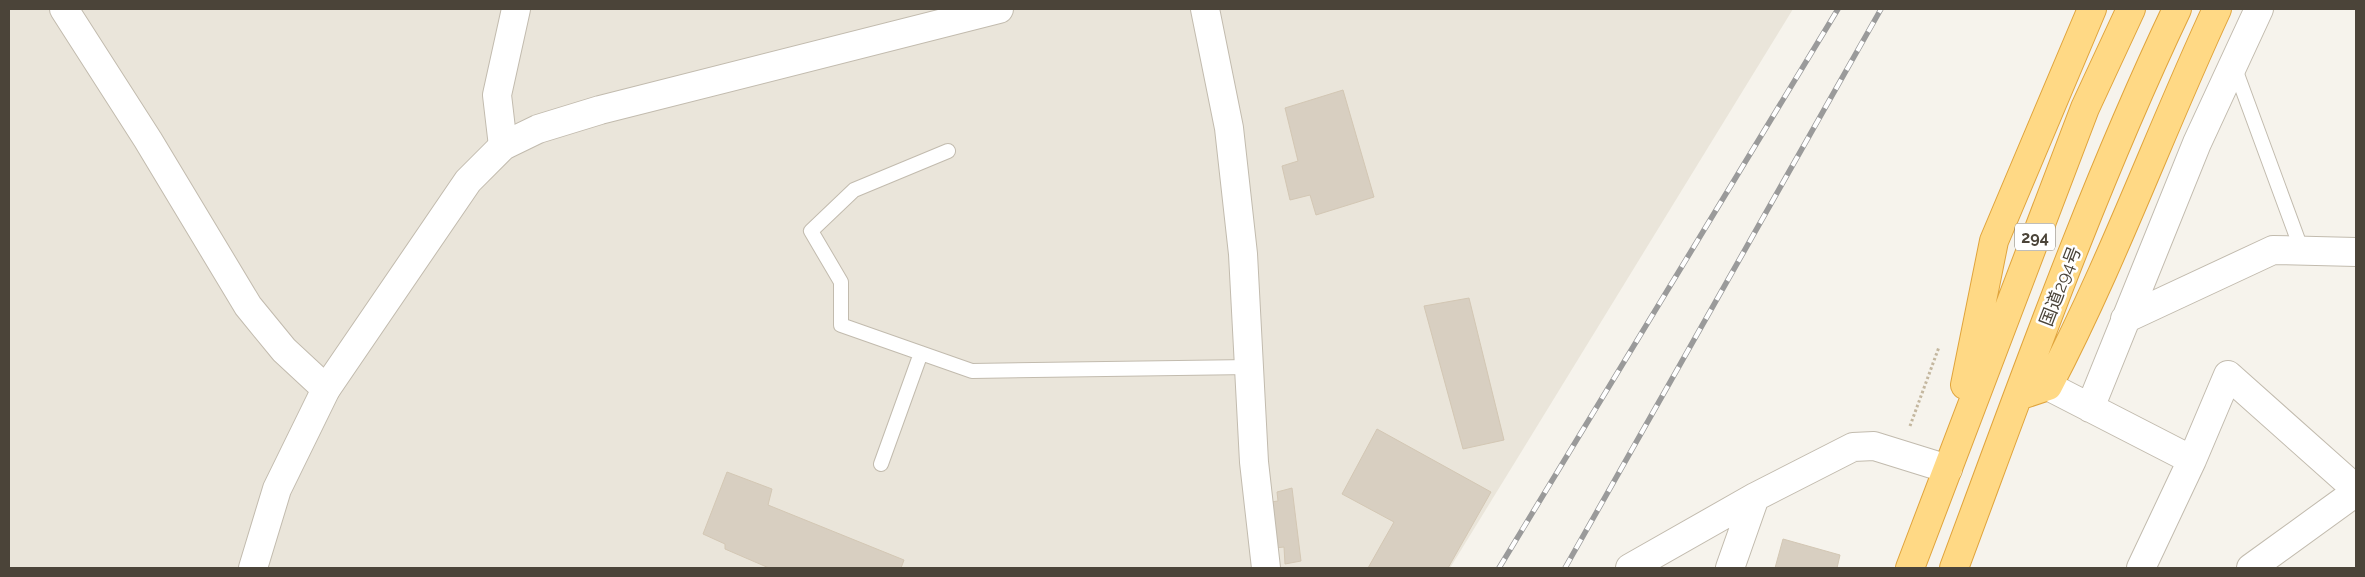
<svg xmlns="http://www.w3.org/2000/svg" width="2365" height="577" font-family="Raleway,'Noto Sans JP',sans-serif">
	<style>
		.residential { fill: #eae5da }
		.building { fill: #d8cfc1; stroke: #d3c7b4 }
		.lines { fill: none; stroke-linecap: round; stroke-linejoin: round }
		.service-casing { stroke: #c2bbae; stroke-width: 16 }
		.minor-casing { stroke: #c2bbae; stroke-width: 30 }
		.tertiary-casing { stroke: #c2bbae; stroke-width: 30 }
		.trunk-casing { stroke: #e0a43c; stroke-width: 30 }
		.path { stroke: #c4b79f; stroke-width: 3; stroke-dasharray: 2.5 2.5; stroke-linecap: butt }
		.service { stroke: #fff; stroke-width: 14 }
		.minor { stroke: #fff; stroke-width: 28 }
		.tertiary { stroke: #fff; stroke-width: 28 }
		.trunk { stroke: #ffd985; stroke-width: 28 }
		.rail-casing { stroke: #9a9a9a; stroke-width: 5.5 }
		.rail { stroke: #fff; stroke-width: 4; stroke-dasharray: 11; stroke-linecap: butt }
		.labels { text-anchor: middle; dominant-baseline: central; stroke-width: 5; stroke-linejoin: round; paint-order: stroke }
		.shield { fill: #fff; stroke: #817c74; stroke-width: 1 }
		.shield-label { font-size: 16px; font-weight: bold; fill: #4b4439 }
		.street-label { font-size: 18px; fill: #4b4439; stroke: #fff }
	</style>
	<rect width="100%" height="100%" fill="#f6f3ec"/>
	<!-- residential -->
	<path class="residential" d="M9 9H1793L1450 568H9Z"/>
	<!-- building -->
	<path class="building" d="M1343 90 1374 197 1316 215 1310 195 1290 200 1282 166 1298 161 1285 108Z
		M1469 298 1504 440 1463 449 1424 306Z
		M1377 429 1491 492 1448 568H1368L1394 522 1342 494Z
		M727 472 772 489 768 505 904 560 901 568H769L725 549V544L703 534Z
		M1292 488 1301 561 1285 564 1284 547 1275 548 1271 502 1278 501 1277 492Z
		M1783 539 1840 555 1837 568H1775Z"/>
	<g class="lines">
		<!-- service casing -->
		<g class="service-casing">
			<path id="service" d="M2234 66 2302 251
				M948 151 854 190 811 231 841 282V325L972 371 1250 367
				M881 464 921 353"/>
		</g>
		<!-- minor casing -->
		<g class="minor-casing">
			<path id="minor" d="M64 9 148 140 248 306 284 350 326 389
				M1205 9 1229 128 1243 254 1254 462 1266 568
				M503 146 497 95 516 9
				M2125 319 2273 250 2356 252
				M2048 386 2192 460 2141 568
				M2090 408 2197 143 2259 9
				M2192 460 2228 375 2356 489
				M1630 568 1755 497 1853 447 1874 446 1948 469
				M1730 568 1755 497
				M2251 568 2356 492"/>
		</g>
		<!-- tertiary casing -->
		<g class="tertiary-casing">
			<path id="tertiary" d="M253 568 277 489 326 389 468 181 503 146 538 129 600 110 999 9"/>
		</g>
		<!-- trunk casing -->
		<g class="trunk-casing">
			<path id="trunk" d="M1965 385 1994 241 2092 9
				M2018 396 2048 386C2112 264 2159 134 2217 9
				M1910 568 2085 108 2131 9
				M1954 568C2024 380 2091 190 2177 9"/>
		</g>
		<!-- path -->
		<path class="path" d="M1910 426 1939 347"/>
		<!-- service -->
		<use href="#service" class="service"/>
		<!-- minor -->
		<use href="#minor" class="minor"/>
		<!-- tertiary -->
		<use href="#tertiary" class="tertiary"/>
		<!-- trunk -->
		<use href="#trunk" class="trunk"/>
		<!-- rail casing -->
		<g class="rail-casing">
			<path id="rail" d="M1499 568 1838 9
				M1565 568 1881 9"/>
		</g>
		<!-- rail -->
		<use href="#rail" class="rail"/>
	</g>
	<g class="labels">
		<!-- shield labels -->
		<rect class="shield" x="2015" y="223.5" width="40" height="27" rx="4"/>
		<g class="shield-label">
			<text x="2035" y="237">294</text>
		</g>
		<!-- street labels -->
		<g class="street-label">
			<text transform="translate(2060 286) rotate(-69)">国道294号</text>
		</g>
	</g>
	<!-- border -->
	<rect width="2365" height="577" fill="none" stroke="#4b4439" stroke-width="20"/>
</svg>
